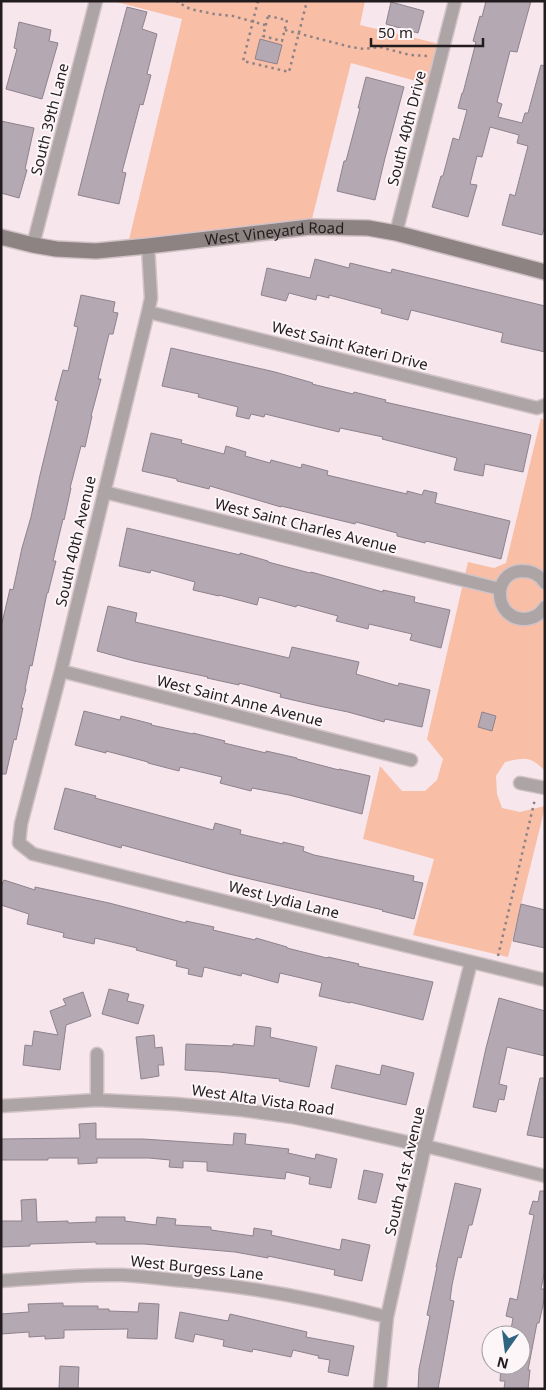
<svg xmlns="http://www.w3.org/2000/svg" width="546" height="1390" font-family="'Noto Sans',sans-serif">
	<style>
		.green { fill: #f9bea6 }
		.building { fill: #b4a8b3; stroke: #8e828c }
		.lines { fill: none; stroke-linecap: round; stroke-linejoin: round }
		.street-casing { stroke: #d1c2c7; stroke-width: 15 }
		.secondary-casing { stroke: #d1c2c7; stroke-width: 18 }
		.path { stroke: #8d8286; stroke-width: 2.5; stroke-dasharray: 2.5 4; stroke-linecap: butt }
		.street { stroke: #ada5a5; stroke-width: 12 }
		.secondary { stroke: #8e8383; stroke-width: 15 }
		.labels { text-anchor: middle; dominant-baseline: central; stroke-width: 4; stroke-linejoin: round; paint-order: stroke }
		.street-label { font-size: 15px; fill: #221c1e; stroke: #fdf6f9 }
	</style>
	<rect width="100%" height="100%" fill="#f7e6ec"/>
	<!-- green -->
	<path class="green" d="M113 1H365L360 25 444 45 434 86 351 63 310 227 127 248 182 19Z
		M541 418 545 421V771C530 755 524 758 505 762L496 776 497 794 502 808 520 812 545 806V807L508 957 413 935 434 859 363 839 380 766 402 791H425L437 780 443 759 427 739 468 562 494 568 506 563Z"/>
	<!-- building -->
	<path class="building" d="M486 1H531L517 52 510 51 497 102 502 104 498 117 522 123 525 113H528L541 65 545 66V226L542 235 502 225 510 194 515 196 528 146 517 143 519 135 490 127 482 157 477 156 470 184 477 185 468 217 432 207 441 176H443L453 138 459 140 467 110 458 108 462 93H463L476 42 473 41 480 16 482 17Z
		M391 2 424 11 418 33 386 24Z
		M127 7 147 12 142 29 157 34 147 74 151 75 143 105 140 104 122 172 126 173 119 204 78 195 105 89Z
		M19 22 51 30 49 41 58 43 42 99 6 89 17 49 14 48Z
		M260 39 282 45 277 64 255 59Z
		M366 77 404 87 385 158 375 200 337 191 344 161H346L360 108H358Z
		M1 121 34 128 25 169 27 170 19 198 1 193Z
		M315 259 349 268 350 263 391 273 392 269 545 306V352L501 342 503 333 411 310 408 320 381 313 382 309 329 295V298L317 295 316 300 289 293 286 301 261 295 267 268 310 278Z
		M81 295 115 302 113 312 118 313 113 334H109L98 379H101L91 416H92L85 447 81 446 70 488H71L64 520 63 519 53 561H56L48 593H47L32 666 30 665 25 689H26L21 708H23L16 740 14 739 6 774H1V627L10 589 13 590 22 548 31 517 40 475 58 401 55 400 63 370 68 371 78 327 74 326Z
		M171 348 275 372 313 383 312 384 353 394 354 392 386 400 385 402 531 435 523 472 485 464 483 476 454 470 457 458 382 439 383 437 340 428 339 432 265 414 264 417 251 414 249 419 236 416 238 407 198 397 199 394 162 386Z
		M151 433 182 440 181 443 224 454 226 446 246 452 245 456 270 463 271 460 301 468 302 464 328 471 327 475 407 494V491L422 495 424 490 437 493 435 503 510 521 501 559 426 541 425 543 397 536V533L356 522 355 524 281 506V507L210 486 209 489 177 481V479L142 471Z
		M127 528 240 555V553L268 561V562L310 573 311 572 383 592V590L415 597 414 602 450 610 441 648 410 640 412 634 369 624 368 629 336 621 338 616 297 605 296 607 259 597 257 605 219 595V596L193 590 195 582 151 570 150 573 119 566Z
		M108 606 137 613 135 622 289 658 292 647 359 662 356 674 398 686 399 683 430 690 422 727 385 719 384 722 348 712 319 706 280 697 281 694 239 683V685L207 678 208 677 134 661 97 651Z
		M84 711 120 720 121 716 152 724 151 725 193 734V733L225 741 224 743 266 753V751L297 758V759L339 770V769L370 776 362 814 289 795 252 788 251 791 220 783 222 777 180 767 179 771 148 763V762L106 751V753L75 745Z
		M482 712 496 716 492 731 478 727Z
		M65 788 96 796 95 798 213 830 215 823 241 830 240 834 283 844V842L304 847 303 851 314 855 414 876 413 881 423 883 414 919 382 911 383 910 229 874 122 845 121 848 54 829Z
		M4 880 35 890V887L109 903 186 923V921L214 927 213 930 255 940 256 938 287 947V948L327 958 328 957 359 964 358 966 433 982 423 1020 350 1002V1003L319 996 322 983 280 973 278 983 242 973 241 976 204 967 202 977 188 974 189 969 176 966 177 961 136 950 137 948 95 938 94 944 63 937 64 933 27 924 29 914 1 905V887Z
		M521 904 545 910V948L513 941Z
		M109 989 129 994 127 1001 144 1005 138 1024 102 1014Z
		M83 992 91 1016 66 1025 60 1070 23 1065 25 1045 32 1046 34 1031 58 1035 50 1011 66 1005 63 999Z
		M499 998 545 1011V1056L507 1047 499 1084 507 1086 504 1100 499 1099 496 1112 473 1107 486 1048Z
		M256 1026 271 1028 270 1037 317 1047 309 1087 279 1081 280 1079 219 1072 185 1070 186 1044 233 1046V1044L254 1046Z
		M154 1035 155 1048 162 1047 164 1065H158L159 1076 141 1079 136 1037Z
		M336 1065 380 1075 382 1065 414 1073 406 1105 331 1088Z
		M540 1078H545V1138L527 1135Z
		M96 1123V1139H143L233 1145 234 1133 246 1134 245 1144 289 1149 288 1153 315 1159 316 1154 337 1159 331 1188 309 1184 310 1177 286 1172 285 1179 207 1171V1162L183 1161V1168L169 1167 170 1160 149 1158H97V1163L78 1164V1158H48V1160H1V1139L80 1138 79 1124Z
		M364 1170 383 1174 376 1203 358 1199Z
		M455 1183 481 1189 472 1225H469L461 1258 458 1257 452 1285 450 1300 454 1301 438 1389H418L419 1369 430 1316 427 1315 437 1267H436Z
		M540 1191H545V1270L541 1289H545V1296L539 1323H537L528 1370H530L528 1389H504L505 1381H500L501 1367 521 1369V1335H510L513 1318 506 1316 510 1298 517 1300 534 1215 529 1214 533 1201 538 1202Z
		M36 1199 37 1222 68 1221V1223L96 1222V1217H125V1221L156 1225 157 1217 176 1219 175 1225 211 1227V1230L253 1236 254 1228 272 1231 271 1235 340 1250 342 1239 370 1245 362 1281 334 1275 335 1270 268 1256V1258L235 1252 144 1244H96V1242L30 1244V1246L1 1247V1221H22L21 1200Z
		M63 1303V1306H98V1309H109V1311L138 1312 139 1303 159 1304 157 1339 127 1338 128 1329 64 1330V1338L45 1339V1336L29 1337V1332L1 1334V1314L29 1312 28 1304Z
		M180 1312 228 1321 230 1314 307 1332 306 1337 354 1346 348 1376 328 1372 330 1360 318 1358 319 1356 293 1350 291 1357 253 1349 252 1352 223 1346 224 1340 195 1334 193 1342 175 1338Z
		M60 1366 79 1367 78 1389H59Z"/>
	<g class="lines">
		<!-- street casing -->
		<g class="street-casing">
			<path id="street" d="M396 233 455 1
				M33 245 96 1
				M148 246 151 298 148 312 61 671 21 824 19 843 33 854 545 980
				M148 312 537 408 545 405
				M104 492 500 589
				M545 583C539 574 532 571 522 571 491 572 493 620 526 619 534 618 541 614 545 607
				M61 671 411 760
				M520 783 545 788
				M97 1100V1054
				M1 1106 97 1100 176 1104 242 1110 292 1117 336 1126 442 1150 545 1176
				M1 1281C42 1278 82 1274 122 1275 140 1276 158 1278 175 1280 247 1286 317 1299 387 1317
				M380 1389 387 1317 425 1146 471 962"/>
		</g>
		<!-- secondary casing -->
		<g class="secondary-casing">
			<g id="secondary">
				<path id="s1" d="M1 237 33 245 56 249 96 251 148 246 310 227 368 228 396 233 545 272"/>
			</g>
		</g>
		<!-- path -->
		<path class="path" d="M176 1 190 9 214 14 233 16 265 25
			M258 1 243 61 289 72 307 1
			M268 16 287 20 282 41 263 36Z
			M285 30 351 47 364 49 380 47 410 55 427 56
			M498 956 535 799"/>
		<!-- street -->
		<use href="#street" class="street"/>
		<!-- secondary -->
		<use href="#secondary" class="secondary"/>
	</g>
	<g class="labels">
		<!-- street labels -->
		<g class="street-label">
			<text transform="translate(49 119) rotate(-76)">South 39th Lane</text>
			<text transform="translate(406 128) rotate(-76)">South 40th Drive</text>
			<text stroke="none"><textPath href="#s1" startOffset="276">West Vineyard Road</textPath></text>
			<text transform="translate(350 345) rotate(14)">West Saint Kateri Drive</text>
			<text transform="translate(306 525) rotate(14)">West Saint Charles Avenue</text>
			<text transform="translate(75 541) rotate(-77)">South 40th Avenue</text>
			<text transform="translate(240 700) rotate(14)">West Saint Anne Avenue</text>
			<text transform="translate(284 899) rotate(14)">West Lydia Lane</text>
			<text transform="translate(263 1099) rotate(8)">West Alta Vista Road</text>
			<text transform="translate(404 1171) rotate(-77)">South 41st Avenue</text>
			<text transform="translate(197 1267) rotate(6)">West Burgess Lane</text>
		</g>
	</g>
	<!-- border -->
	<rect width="546" height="1390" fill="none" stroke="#221c1e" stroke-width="5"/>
	<!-- north arrow -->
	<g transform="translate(506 1350) rotate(194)"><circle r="24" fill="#fdf6f9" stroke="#a59fa1"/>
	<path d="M0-4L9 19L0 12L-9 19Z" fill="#2e6580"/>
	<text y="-8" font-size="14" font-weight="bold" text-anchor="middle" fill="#221c1e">N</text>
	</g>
	<!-- scale -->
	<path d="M371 38v8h112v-8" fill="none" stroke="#221c1e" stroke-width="2.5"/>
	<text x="378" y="38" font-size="15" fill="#221c1e" stroke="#fdf6f9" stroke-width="4" paint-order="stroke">50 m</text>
</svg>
